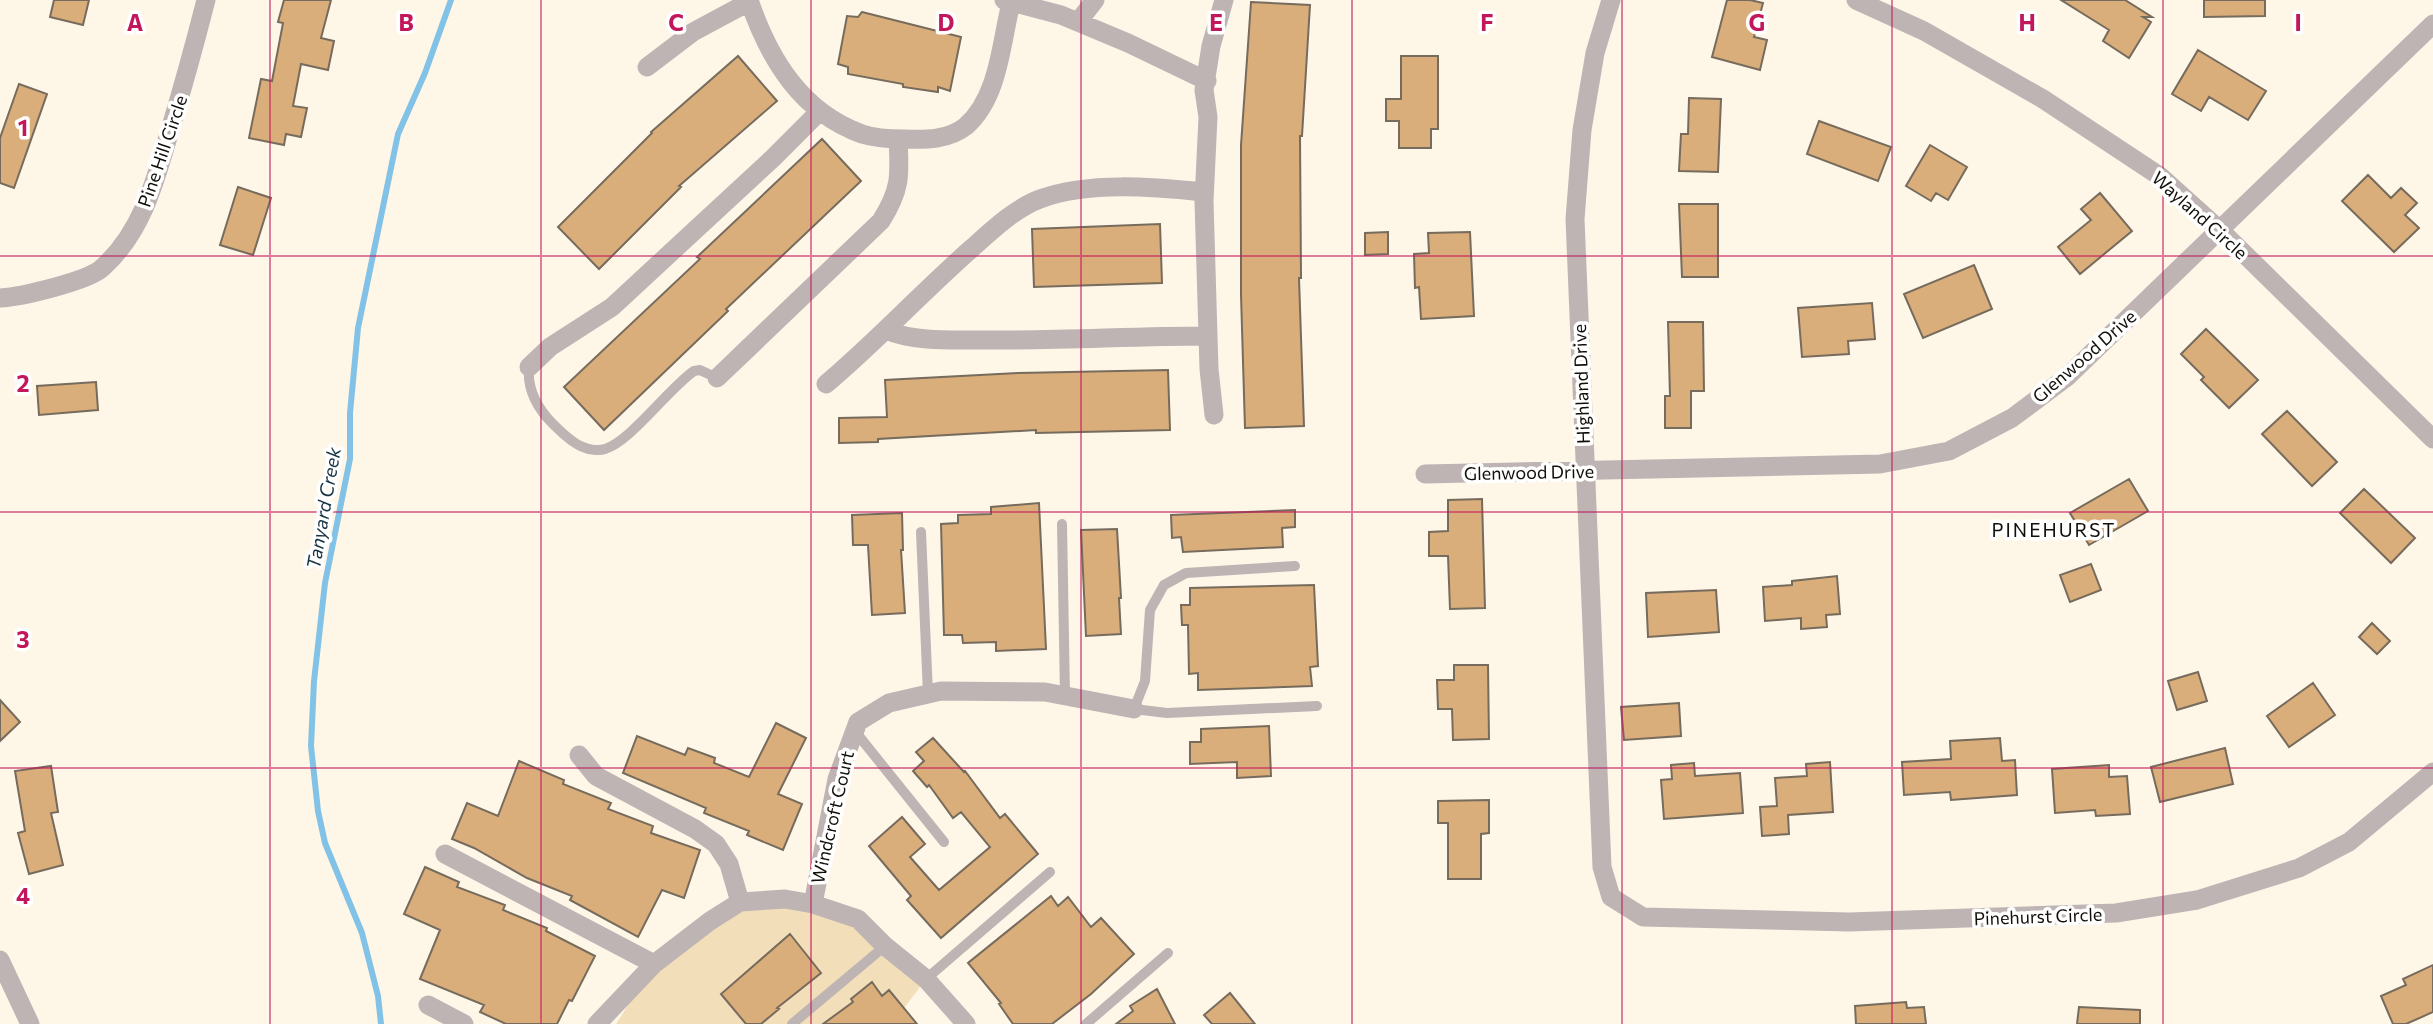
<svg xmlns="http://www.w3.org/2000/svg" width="2433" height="1024" font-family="Commissioner,sans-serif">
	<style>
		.green { fill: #f2deb9 }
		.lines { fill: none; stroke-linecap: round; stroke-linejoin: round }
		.stream { stroke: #82c2e7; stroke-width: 6 }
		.building { fill: #d9ae7a; stroke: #776b5d; stroke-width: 2 }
		.service { stroke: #beb4b4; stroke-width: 10 }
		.minor { stroke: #beb4b4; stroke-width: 19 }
		.grid { fill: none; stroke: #c2185b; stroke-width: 2; stroke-opacity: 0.55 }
		.labels { text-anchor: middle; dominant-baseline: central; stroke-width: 7; stroke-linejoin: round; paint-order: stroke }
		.street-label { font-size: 18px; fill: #120f09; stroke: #fff }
		.water-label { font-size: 19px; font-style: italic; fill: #163343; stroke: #fff }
		.neighbourhood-label { font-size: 19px; letter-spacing: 2px; fill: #120f09; stroke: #fff }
		.grid-label { font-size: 23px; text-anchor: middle; font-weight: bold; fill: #c2185b; stroke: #fff; stroke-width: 7; stroke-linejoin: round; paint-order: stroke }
	</style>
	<rect width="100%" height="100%" fill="#fef7e8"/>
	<!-- green -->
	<path class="green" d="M740 902 813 904 885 946 926 979 892 1024H616L654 964Z"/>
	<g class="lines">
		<!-- stream -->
		<path class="stream" d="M381 1024 378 996 362 933 325 843 318 811 311 746 314 681 325 583 350 459V413L358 328 398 134 425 73 451 0"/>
	</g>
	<!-- building -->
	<path class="building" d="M54 0H89L83 25 50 17Z
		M284 0H331L321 38 334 41 328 70 301 64 293 106 307 108 301 137 286 134 284 145 249 138 261 79 272 81 283 23 278 22Z
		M1727 0H1750L1763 3 1754 37 1767 40 1760 70 1712 57Z
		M2061 0H2125L2152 17H2143L2151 22 2129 58 2103 41 2109 30Z
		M2204 0H2265V16L2204 17Z
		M1251 2 1310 5 1302 136H1300L1301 278H1299L1304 426 1245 428 1241 295V145Z
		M862 12 961 37 950 91 938 87V92L903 87V84L848 74V67L838 64 847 16 858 17Z
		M2198 50 2266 91 2248 120 2209 97 2201 111 2172 94Z
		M738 56 777 101 679 186 681 187 599 269 558 227 652 133 651 132Z
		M1401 56H1438V129H1431V148H1399V121H1386V99H1401Z
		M19 84 47 94 14 188 0 183V138Z
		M1689 98 1721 99 1718 172 1679 171 1681 134H1688Z
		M1819 121 1891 147 1878 181 1807 154Z
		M822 139 861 181 726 309 728 311 604 430 564 387 700 259 697 257Z
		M1930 145 1967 167 1948 200 1936 193 1931 201 1906 186Z
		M2368 175 2391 198 2401 188 2417 203 2405 215 2419 228 2394 252 2342 201Z
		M238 187 271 198 253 255 220 245Z
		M2100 193 2132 231 2080 274 2058 247 2091 220 2081 209Z
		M1679 204H1718V277H1682Z
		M1160 224 1162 283 1034 287 1032 229Z
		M1388 232V254L1365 255V233Z
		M1470 232 1474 316 1421 319 1419 287 1415 288 1414 254 1429 253 1428 233Z
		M1974 265 1992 309 1923 338 1904 294Z
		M1872 303 1875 339 1848 341 1849 354 1802 357 1798 308Z
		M1668 322H1703L1704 391H1691V428H1665V396H1670Z
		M2206 329 2258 380 2229 408 2201 380 2204 377 2181 354Z
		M1168 370 1170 430 1036 433V430L878 439V442L839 443V418L887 417 885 380 1018 373Z
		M96 382 98 410 39 415 37 386Z
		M2287 411 2337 462 2312 486 2262 434Z
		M2129 479 2148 511 2089 545 2070 513Z
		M2364 489 2415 538 2391 563 2340 513Z
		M1482 499 1485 608 1450 609 1448 556H1429V532L1448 531V500Z
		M1039 503 1046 649 996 651V642L963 643 962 635H944L941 524 958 523V515L991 514V507Z
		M1295 510V527L1282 528 1283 547 1183 552 1181 537 1172 538 1171 515Z
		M902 513 903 550H901L905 613 872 615 868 545H853L852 515Z
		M1117 529 1121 598H1119L1121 634 1086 636 1081 530Z
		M2091 564 2101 590 2070 602 2060 575Z
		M1837 576 1840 614 1826 615 1827 627 1801 629V618L1765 621 1763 587 1792 585V581Z
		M1314 585 1318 666 1310 667 1312 686 1198 690V673L1189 674 1188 625H1182L1181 605H1190V588Z
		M1716 590 1719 632 1648 637 1646 593Z
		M2372 623 2390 641 2377 654 2359 637Z
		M1454 665H1488L1489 739 1453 740 1452 709H1438L1437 680H1454Z
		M2198 672 2207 701 2177 710 2168 681Z
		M2313 683 2335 715 2289 747 2267 716Z
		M0 700 20 722 0 741Z
		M1679 703 1681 736 1624 740 1621 707Z
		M776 723 806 738 778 794 802 804 783 850 747 835 749 831 704 813 706 808 623 773 637 736 685 755 688 748 715 758 714 763 749 777Z
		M1269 726 1271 776 1237 778V762L1190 764V742H1201V729Z
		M933 738 964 772 965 771 1000 818 1005 814 1038 854 941 938 907 900 911 896 869 846 902 817 925 844 910 857 939 890 990 847 961 812 953 818 929 785 927 787 913 771 924 761 916 752Z
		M2000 738 2002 761 2015 760 2017 795 1951 800 1950 792 1904 795 1902 762 1951 759 1950 741Z
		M2225 748 2233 784 2160 802 2151 767Z
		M519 761 564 780 563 784 611 803 608 809 653 826 651 833 700 850 684 898 662 890 638 937 570 900 572 896 527 878 474 848 452 839 467 803 498 816Z
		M1830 762 1833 812 1788 815 1789 834 1762 836 1760 807 1777 806 1775 778 1807 776 1806 764Z
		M1694 763 1695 776 1740 773 1743 813 1664 819 1661 780 1672 779 1671 765Z
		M2109 765V777L2127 776 2130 814 2096 816 2095 810 2055 813 2052 769Z
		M51 766 58 812 51 813 63 865 29 874 18 833 25 831 15 771Z
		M1489 800V833L1481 834V879H1448V823H1438V801Z
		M425 867 459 882 457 887 505 905 503 910 547 928 546 931 595 956 572 1001 569 1000 557 1024H506L480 1012 484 1005 420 979 440 930 404 914Z
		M1051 896 1058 906 1068 897 1091 927 1101 918 1134 954 1091 994 1052 1024H1013L999 1004 1001 1003 968 963Z
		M790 934 821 973 777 1008 779 1009 761 1024H746L721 994Z
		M2433 965V1012L2406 1024H2393L2381 996 2406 985 2403 979Z
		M872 982 882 996 889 990 917 1024H823L853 1002 851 999Z
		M1157 989 1175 1024H1116L1133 1011 1130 1006Z
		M1230 993 1255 1024H1212L1204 1015Z
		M1906 1002 1907 1008 1924 1007 1926 1024H1856L1855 1006Z
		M2079 1007 2140 1010V1024H2077Z"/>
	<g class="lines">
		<!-- service -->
		<path class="service" d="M529 367C527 389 538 409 553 424 561 432 574 444 583 447 589 450 599 451 605 449 631 441 669 388 694 371L700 370 717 378
			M1062 524 1065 696
			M921 532 928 694
			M1295 566 1186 573 1164 585 1150 610 1145 681 1134 709 1167 713 1317 706
			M854 730 944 842
			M926 979 1050 872
			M792 1024 885 946
			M1086 1024 1168 953"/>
		<!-- minor -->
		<path class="minor" d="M749 0C769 59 801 112 862 134 874 138 891 139 904 139 925 140 949 140 966 126 999 97 1001 43 1011 3
			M1004 0 1061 15 1128 43 1207 81
			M1611 0 1595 53 1582 130 1575 219 1602 867 1611 897 1643 917 1849 922 2116 913 2197 900 2299 868 2349 842 2433 772
			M1856 0 1924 31 2043 99 2161 177 2221 231 2433 439
			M1078 22 1095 0
			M647 67 693 32 749 2
			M0 298C21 297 88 281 102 268 142 233 156 179 170 130 183 87 195 43 206 0
			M886 330C914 342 951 340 981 340 1057 341 1132 336 1208 336
			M529 367 550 347 612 307 773 158 819 112
			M717 378 881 221C901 189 900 176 898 139
			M826 384C876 342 921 293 971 249 990 232 1015 208 1040 199 1089 181 1153 187 1204 192
			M1214 415 1209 369 1204 201 1208 117 1204 90 1211 46 1224 0
			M1425 474 1880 464 1949 451 2012 418 2067 377 2433 24
			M579 755 596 776 695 829 716 844 729 864 740 902
			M445 854 654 964
			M813 904 837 779 858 722 889 703 941 691 1045 692 1134 709
			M0 960 30 1024
			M428 1005 464 1024
			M597 1024 654 964 710 921 740 902 785 899 813 904 858 919 885 946 926 979 966 1024"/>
	</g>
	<!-- grid -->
	<path class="grid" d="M270 0V1024M541 0V1024M811 0V1024M1081 0V1024M1352 0V1024M1622 0V1024M1892 0V1024M2163 0V1024M0 256H2433M0 512H2433M0 768H2433"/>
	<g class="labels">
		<!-- street labels -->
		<g class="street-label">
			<text transform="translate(162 151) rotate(-71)">Pine Hill Circle</text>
			<text transform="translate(2200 215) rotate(42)">Wayland Circle</text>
			<text transform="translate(2084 356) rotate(-41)">Glenwood Drive</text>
			<text transform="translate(1581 384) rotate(-92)">Highland Drive</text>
			<text transform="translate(1529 472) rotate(-1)">Glenwood Drive</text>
			<text transform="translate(832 817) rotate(-77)">Windcroft Court</text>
			<text transform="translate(2038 916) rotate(-2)">Pinehurst Circle</text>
		</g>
		<!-- water labels -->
		<g class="water-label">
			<text transform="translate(323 508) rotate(-80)">Tanyard Creek</text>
		</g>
		<!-- neighbourhood labels -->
		<g class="neighbourhood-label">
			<text x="2054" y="529">PINEHURST</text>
		</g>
	</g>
	<g class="grid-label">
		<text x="135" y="31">A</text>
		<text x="406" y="31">B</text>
		<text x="676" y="31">C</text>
		<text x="946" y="31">D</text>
		<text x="1216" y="31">E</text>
		<text x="1487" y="31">F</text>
		<text x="1757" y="31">G</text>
		<text x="2027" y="31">H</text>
		<text x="2298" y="31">I</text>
		<text x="23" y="136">1</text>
		<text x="23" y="392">2</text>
		<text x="23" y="648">3</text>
		<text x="23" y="904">4</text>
	</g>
</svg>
